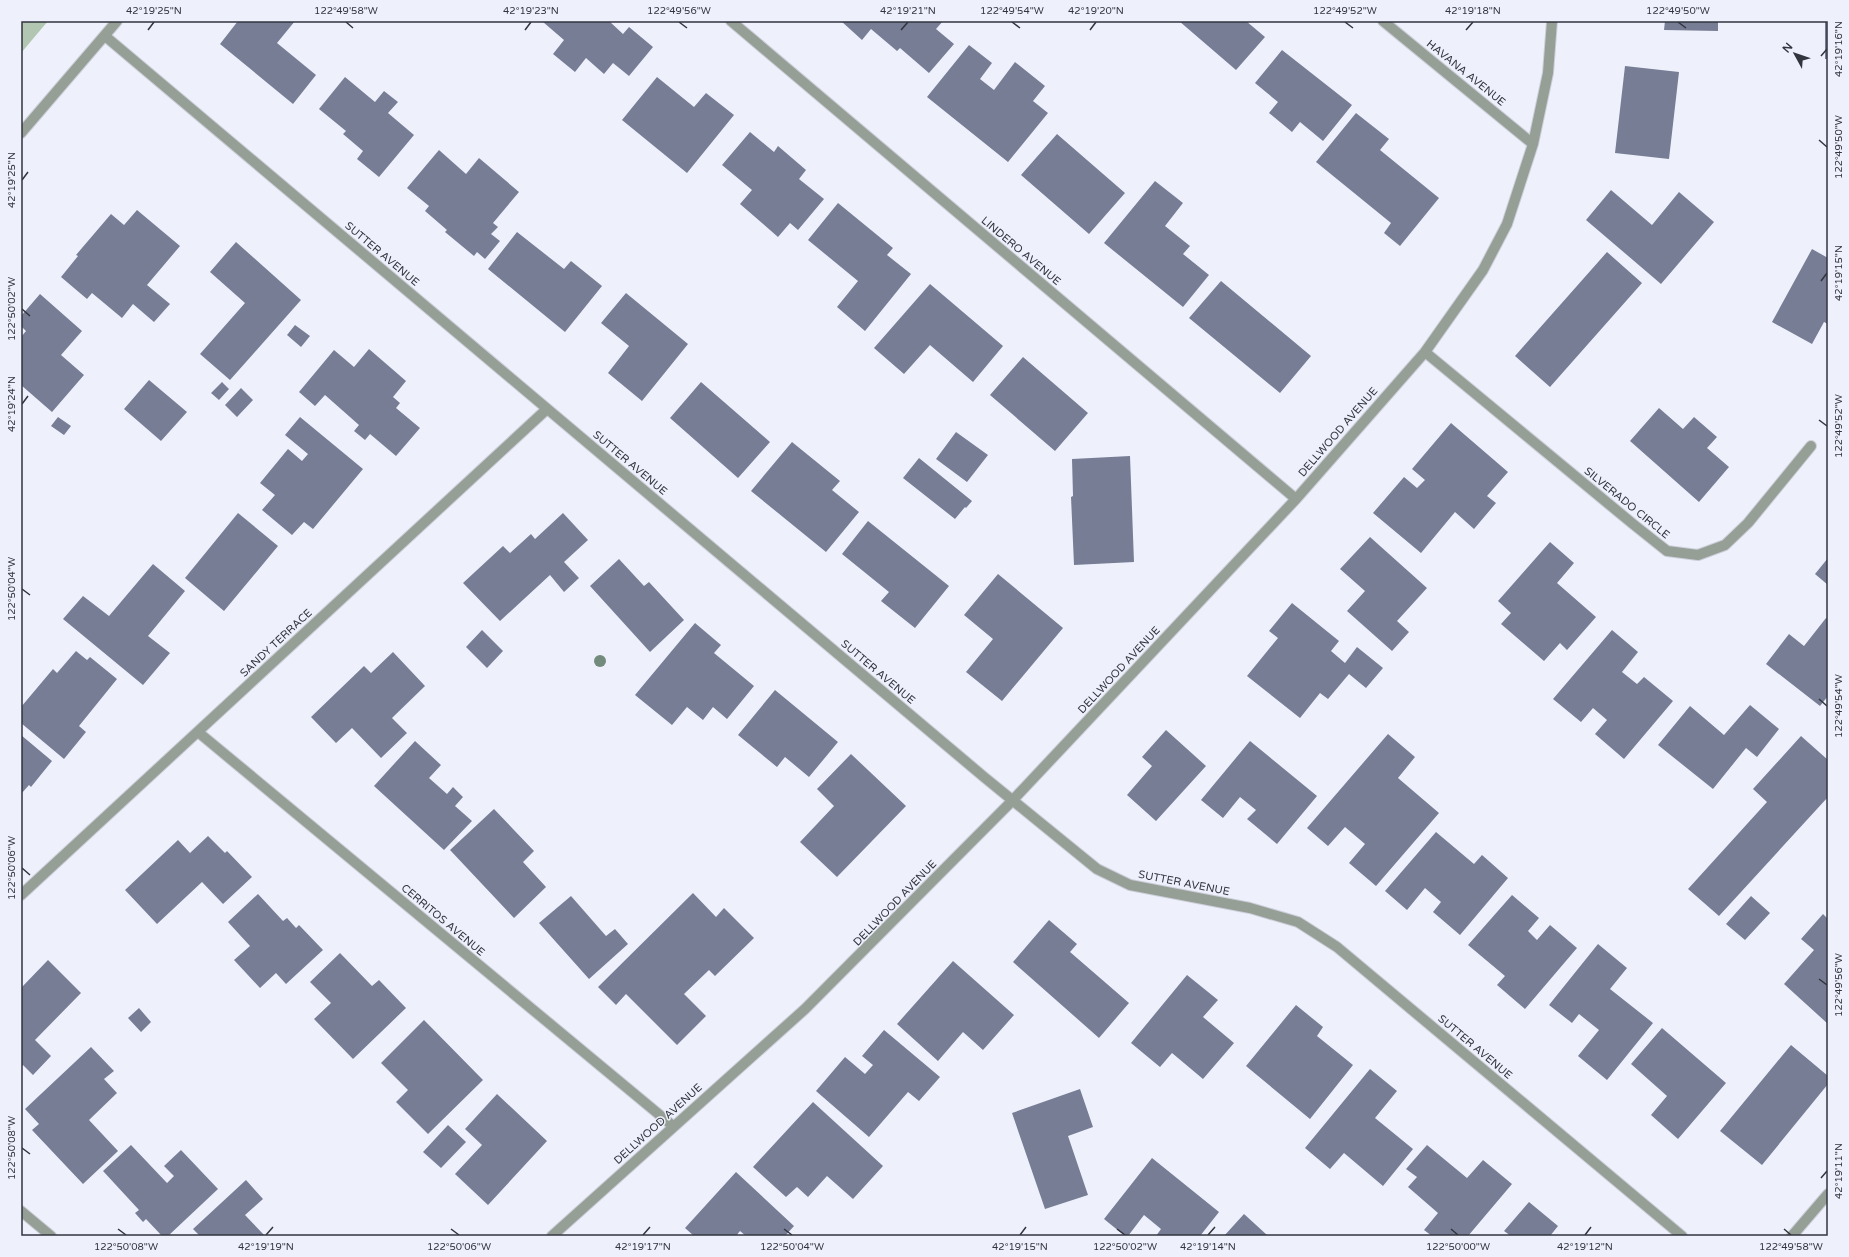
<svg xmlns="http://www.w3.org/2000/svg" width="1849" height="1257" font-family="'Varela Round',sans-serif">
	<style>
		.green { fill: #b2c7b2 }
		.building { fill: #777d94 }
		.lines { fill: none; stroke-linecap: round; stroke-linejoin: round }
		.minor-casing { stroke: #cccfda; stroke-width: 12 }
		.tertiary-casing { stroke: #cccfda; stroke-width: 12 }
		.minor { stroke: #969f96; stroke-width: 10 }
		.tertiary { stroke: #969f96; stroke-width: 10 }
		.tree { fill: #738b7d }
		.ticks { fill: none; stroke: #32353e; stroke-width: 1.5 }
		.labels { text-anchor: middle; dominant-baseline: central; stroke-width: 3; stroke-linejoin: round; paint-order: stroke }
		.street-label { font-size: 11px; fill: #32353e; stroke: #eef1fc }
		.neatline { fill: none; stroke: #32353e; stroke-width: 1.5 }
		.ticks-label { font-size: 10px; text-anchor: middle; fill: #32353e }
	</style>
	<rect width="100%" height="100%" fill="#eef1fc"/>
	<!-- green -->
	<path class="green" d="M21 21H48L21 53Z"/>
	<!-- building -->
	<path class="building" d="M238 21H295L277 43 316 75 293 104 220 44Z
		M544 21H609L623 34 629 27 653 47 629 76 613 63 604 74 586 58 575 72 553 54 564 40 543 22Z
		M841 21H943L936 29 954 44 929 73 900 48 897 51 871 29 862 40Z
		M1179 21H1246L1265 37 1236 70Z
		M1665 21H1718V31L1664 30Z
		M1825 21H1828V59H1825Z
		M969 45 992 63 980 79 994 90 1015 62 1045 86 1033 101 1048 113 1008 162 927 97Z
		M1282 50 1352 105 1323 141 1300 122 1292 132 1269 113 1278 102 1255 83Z
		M1625 66 1679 72 1669 159 1615 153Z
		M345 77 375 102 384 91 398 102 388 113 414 135 379 177 357 159 363 151 343 134 346 131 319 109Z
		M657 77 694 107 706 93 734 115 687 173 622 120Z
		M1356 113 1389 139 1380 150 1439 198 1400 246 1384 233 1391 223 1316 162Z
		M750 132 774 152 778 146 806 170 799 179 824 199 798 230 790 223 778 237 740 204 752 190 722 165Z
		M1057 134 1125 193 1089 234 1021 175Z
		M439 150 466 174 479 158 519 192 493 223 498 227 491 234 500 241 485 259 477 252 474 256 445 232 447 230 425 211 429 206 407 188Z
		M1155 181 1183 203 1165 226 1190 246 1183 254 1209 275 1183 307 1104 243Z
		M1611 190 1652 225 1679 192 1714 222 1661 284 1586 220Z
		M838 203 893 248 887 255 911 274 865 331 837 307 858 281 808 240Z
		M137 210 180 246 147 285 170 304 154 322 133 304 122 318 92 293 87 299 61 277 78 256 76 255 111 214 124 225Z
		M517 232 564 269 571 261 602 286 565 332 488 269Z
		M236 242 301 300 230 380 200 354 245 303 210 272Z
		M1812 249 1828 258V324L1824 322 1812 344 1772 322Z
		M1607 252 1642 283 1550 387 1515 356Z
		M1221 281 1311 356 1280 393 1189 318Z
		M930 284 1003 346 973 382 930 345 904 374 874 348Z
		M626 293 688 344 642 401 608 373 629 346 601 323Z
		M40 294 82 331 61 355 84 375 52 412 21 385V337L26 331 21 326V316Z
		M295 325 310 336 301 347 287 335Z
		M369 349 406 381 393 397 400 403 396 408 420 428 396 456 370 434 365 440 354 431 359 425 325 395 315 406 299 392 334 350 354 367Z
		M1023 357 1088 413 1055 451 990 395Z
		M149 380 187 412 161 441 124 409Z
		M222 382 229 389 219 400 211 393Z
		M701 382 770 442 738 478 670 418Z
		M241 388 253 400 237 417 225 405Z
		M1659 408 1683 429 1694 417 1717 437 1707 448 1729 467 1699 502 1630 441Z
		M58 417 71 426 64 435 51 426Z
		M300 417 363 469 313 529 304 522 292 535 262 510 275 495 260 483 288 449 302 461 308 454 285 435Z
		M1451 423 1508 472 1487 496 1496 503 1474 529 1455 512 1421 553 1373 513 1404 477 1417 488 1425 480 1412 469Z
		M956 432 988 455 967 482 936 459Z
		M792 442 840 481 832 490 859 512 826 552 751 491Z
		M1130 456 1134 562 1074 565 1071 497 1073 496 1072 459Z
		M919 458 972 501 966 508 965 507 955 519 903 478Z
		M238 513 278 546 224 611 185 578Z
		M563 513 588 540 564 562 579 578 564 592 550 575 500 621 463 583 503 546 510 553 531 534 535 539Z
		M868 521 949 586 915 628 881 601 889 592 842 554Z
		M1370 537 1427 588 1397 621 1409 632 1392 651 1347 611 1365 591 1340 569Z
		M1550 542 1574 563 1557 583 1596 617 1567 650 1560 643 1544 661 1501 624 1511 613 1498 601Z
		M1828 558V585L1815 574Z
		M619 559 644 586 649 582 684 620 650 652 590 586Z
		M153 564 185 591 148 636 170 653 143 685 63 619 83 596 109 616Z
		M998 574 1063 628 1002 701 966 672 993 639 964 615Z
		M1292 603 1339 641 1331 651 1345 663 1357 647 1383 668 1366 688 1349 674 1328 699 1320 693 1300 718 1247 676 1278 638 1269 631Z
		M1826 618 1828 619V696L1820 706 1766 664 1789 634 1804 646Z
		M695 623 721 645 714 653 754 686 727 719 713 707 703 720 687 707 672 725 635 695Z
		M482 630 503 651 487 668 466 647Z
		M1612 630 1638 652 1622 672 1637 684 1644 677 1673 701 1624 759 1595 734 1607 720 1593 708 1581 722 1553 699Z
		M76 651 87 660 90 657 117 679 79 726 86 732 64 759 21 723V707L53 669 57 673Z
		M393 652 425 686 392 718 407 733 381 758 352 728 336 743 311 717 364 666 371 673Z
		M775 690 838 742 809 777 785 757 777 767 738 735Z
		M1750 705 1779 729 1757 757 1746 748 1713 789 1658 745 1690 706 1724 735Z
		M1166 730 1206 766 1156 821 1127 795 1152 766 1142 757Z
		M1388 734 1415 757 1398 778 1439 813 1376 886 1349 863 1365 844 1345 827 1328 846 1307 828Z
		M21 735 52 761 31 787 29 785 21 794Z
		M1801 736 1828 760V797L1719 916 1688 889 1767 802 1753 789Z
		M415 741 441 765 429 778 447 794 453 787 463 797 455 806 472 821 444 850 374 786Z
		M1250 741 1317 796 1277 844 1247 819 1256 810 1240 797 1223 818 1201 800Z
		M851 754 906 806 837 877 800 842 834 806 817 789Z
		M494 809 534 851 523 862 546 887 514 918 450 850Z
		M1436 832 1474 864 1482 855 1508 878 1460 935 1433 912 1441 902 1425 888 1407 910 1385 891Z
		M208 836 225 853 227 851 252 877 223 904 202 882 157 924 125 890 178 840 190 853Z
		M693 893 716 917 724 908 754 938 715 976 709 970 684 994 706 1016 677 1045 626 994 616 1005 598 987Z
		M258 894 283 921 287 918 296 928 299 925 323 950 286 984 276 973 260 988 234 960 250 946 228 922Z
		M1512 895 1539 918 1528 931 1537 940 1550 925 1577 948 1525 1009 1497 985 1505 976 1468 945Z
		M571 896 606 936 615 929 628 944 589 979 539 923Z
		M1751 896 1770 913 1745 940 1726 924Z
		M1823 914 1828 919V1024L1784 984 1814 950 1801 939Z
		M1049 920 1077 944 1070 952 1129 1003 1099 1038 1013 962Z
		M1598 944 1627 968 1610 989 1653 1023 1607 1080 1578 1056 1599 1030 1579 1014 1572 1023 1549 1005Z
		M340 953 372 986 379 980 406 1008 353 1059 314 1019 331 1003 310 982Z
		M48 960 81 993 35 1040 51 1056 33 1075 23 1065 21 1067V988Z
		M953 961 1014 1015 983 1050 963 1032 938 1061 897 1024Z
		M1187 975 1218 1000 1203 1017 1234 1043 1203 1079 1172 1053 1160 1067 1131 1043Z
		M1296 1005 1323 1027 1317 1036 1353 1065 1310 1119 1246 1066Z
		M139 1008 151 1022 141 1032 128 1018Z
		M424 1020 483 1080 428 1134 396 1102 408 1090 381 1063Z
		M1662 1028 1726 1083 1678 1139 1651 1115 1667 1096 1631 1064Z
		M884 1030 940 1077 919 1101 908 1092 869 1137 816 1091 845 1057 865 1074 873 1065 862 1056Z
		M1791 1045 1828 1076V1084L1762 1165 1720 1131Z
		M91 1047 114 1071 104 1079 117 1093 89 1120 118 1151 83 1184 32 1130 39 1124 25 1109Z
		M1370 1069 1397 1091 1375 1118 1413 1149 1383 1186 1344 1153 1330 1169 1305 1148Z
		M1080 1089 1093 1127 1068 1136 1088 1195 1045 1209 1012 1113Z
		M497 1094 547 1141 488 1205 455 1174 482 1145 465 1129Z
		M813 1102 883 1166 853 1199 827 1176 808 1197 797 1187 786 1197 753 1167Z
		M448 1125 466 1142 441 1168 423 1152Z
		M131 1145 167 1183 174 1176 164 1166 181 1150 218 1189 168 1236H162L146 1219 143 1222 135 1213 139 1210 103 1171Z
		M1427 1145 1467 1178 1483 1160 1512 1184 1468 1236H1432L1424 1230 1438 1213 1408 1187 1417 1177 1406 1169Z
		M1152 1158 1219 1212 1200 1236H1156L1161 1229 1144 1215 1128 1236H1125L1104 1219Z
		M736 1172 794 1226 785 1236H746L740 1231 736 1236H694L685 1228Z
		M246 1180 263 1199 245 1215 265 1236H200L193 1229Z
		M1529 1202 1558 1226 1550 1236H1511L1504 1231Z
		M1244 1214 1267 1235V1236H1224Z"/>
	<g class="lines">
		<!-- minor casing -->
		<g class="minor-casing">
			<path id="minor" d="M731 21 1296 499
				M1383 21 1533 144
				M105 36 984 777 1097 869 1130 885 1250 908 1298 922 1337 947 1682 1236
				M1425 352 1633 524 1667 551 1698 555 1725 545 1748 523 1811 446
				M198 732 673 1126
				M21 895 547 409
				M21 1211 51 1236
				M552 1236 805 1009 1012 801 1296 499 1425 352 1483 270 1507 224 1533 144 1548 73 1552 21"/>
		</g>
		<!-- tertiary casing -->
		<g class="tertiary-casing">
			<path id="tertiary" d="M21 133 117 21
				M1792 1236 1828 1194"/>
		</g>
		<!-- minor -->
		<use href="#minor" class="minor"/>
		<!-- tertiary -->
		<use href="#tertiary" class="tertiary"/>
	</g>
	<!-- trees -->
	<circle class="tree" cx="600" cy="661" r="6"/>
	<!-- ticks -->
	<path class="ticks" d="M346 22 353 28M679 22 687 28M1012 22 1020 28M1345 22 1353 28M1678 22 1686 28M148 30 154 22M525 30 531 22M901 30 908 22M1090 30 1096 22M1466 30 1473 22M1821 56 1827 49M1819 140 1827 147M22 180 28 172M1821 281 1827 273M22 309 30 316M22 404 28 396M1819 420 1827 426M22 589 30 595M1819 699 1827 706M22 868 30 875M1819 979 1827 985M22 1148 30 1154M1821 1178 1827 1171M118 1229 126 1235M451 1229 459 1235M784 1229 792 1235M1117 1229 1125 1235M1451 1229 1458 1235M1784 1229 1791 1235M266 1235 273 1227M643 1235 650 1227M1020 1235 1026 1227M1208 1235 1215 1227M1585 1235 1591 1227"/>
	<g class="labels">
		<!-- street labels -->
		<g class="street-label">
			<text transform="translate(1466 73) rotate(39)">HAVANA AVENUE</text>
			<text transform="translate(1021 251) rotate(40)">LINDERO AVENUE</text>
			<text transform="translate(382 254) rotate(40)">SUTTER AVENUE</text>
			<text transform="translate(1338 432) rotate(-49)">DELLWOOD AVENUE</text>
			<text transform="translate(630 463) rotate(40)">SUTTER AVENUE</text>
			<text transform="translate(1627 503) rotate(39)">SILVERADO CIRCLE</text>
			<text transform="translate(276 643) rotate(-43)">SANDY TERRACE</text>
			<text transform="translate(1119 670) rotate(-47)">DELLWOOD AVENUE</text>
			<text transform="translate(878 672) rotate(40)">SUTTER AVENUE</text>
			<text transform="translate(1184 883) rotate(11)">SUTTER AVENUE</text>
			<text transform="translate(895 903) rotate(-46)">DELLWOOD AVENUE</text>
			<text transform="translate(443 920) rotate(40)">CERRITOS AVENUE</text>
			<text transform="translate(1475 1047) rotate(40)">SUTTER AVENUE</text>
			<text transform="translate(658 1124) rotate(-42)">DELLWOOD AVENUE</text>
		</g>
	</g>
	<!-- border -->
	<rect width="1849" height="1257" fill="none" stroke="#eef1fc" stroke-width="44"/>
	<!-- north arrow -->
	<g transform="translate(1795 54) rotate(310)" stroke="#eef1fc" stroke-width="3" paint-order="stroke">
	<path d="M0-3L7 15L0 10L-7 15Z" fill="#32353e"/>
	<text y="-6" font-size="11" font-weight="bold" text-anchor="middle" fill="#32353e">N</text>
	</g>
	<rect x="22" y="22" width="1805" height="1213" class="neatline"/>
	<g class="ticks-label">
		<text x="154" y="14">42°19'25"N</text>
		<text x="346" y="14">122°49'58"W</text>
		<text x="531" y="14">42°19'23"N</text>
		<text x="679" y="14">122°49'56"W</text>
		<text x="908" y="14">42°19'21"N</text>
		<text x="1012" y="14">122°49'54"W</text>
		<text x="1096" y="14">42°19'20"N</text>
		<text x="1345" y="14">122°49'52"W</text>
		<text x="1473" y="14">42°19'18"N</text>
		<text x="1678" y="14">122°49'50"W</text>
		<text transform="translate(1838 49) rotate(-90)" y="4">42°19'16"N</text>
		<text transform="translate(1838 147) rotate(-90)" y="4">122°49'50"W</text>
		<text transform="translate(11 180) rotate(-90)" y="4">42°19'25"N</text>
		<text transform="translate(1838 273) rotate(-90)" y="4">42°19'15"N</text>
		<text transform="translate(11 309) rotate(-90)" y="4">122°50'02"W</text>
		<text transform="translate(11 404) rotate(-90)" y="4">42°19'24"N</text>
		<text transform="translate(1838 426) rotate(-90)" y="4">122°49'52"W</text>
		<text transform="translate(11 589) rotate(-90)" y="4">122°50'04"W</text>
		<text transform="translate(1838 706) rotate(-90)" y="4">122°49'54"W</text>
		<text transform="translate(11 868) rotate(-90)" y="4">122°50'06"W</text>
		<text transform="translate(1838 985) rotate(-90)" y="4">122°49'56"W</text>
		<text transform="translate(11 1148) rotate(-90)" y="4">122°50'08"W</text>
		<text transform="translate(1838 1171) rotate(-90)" y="4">42°19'11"N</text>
		<text x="126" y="1250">122°50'08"W</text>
		<text x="266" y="1250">42°19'19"N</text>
		<text x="459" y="1250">122°50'06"W</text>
		<text x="643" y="1250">42°19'17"N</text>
		<text x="792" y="1250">122°50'04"W</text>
		<text x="1020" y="1250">42°19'15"N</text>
		<text x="1125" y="1250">122°50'02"W</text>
		<text x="1208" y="1250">42°19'14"N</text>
		<text x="1458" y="1250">122°50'00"W</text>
		<text x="1585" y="1250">42°19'12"N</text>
		<text x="1791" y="1250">122°49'58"W</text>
	</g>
</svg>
